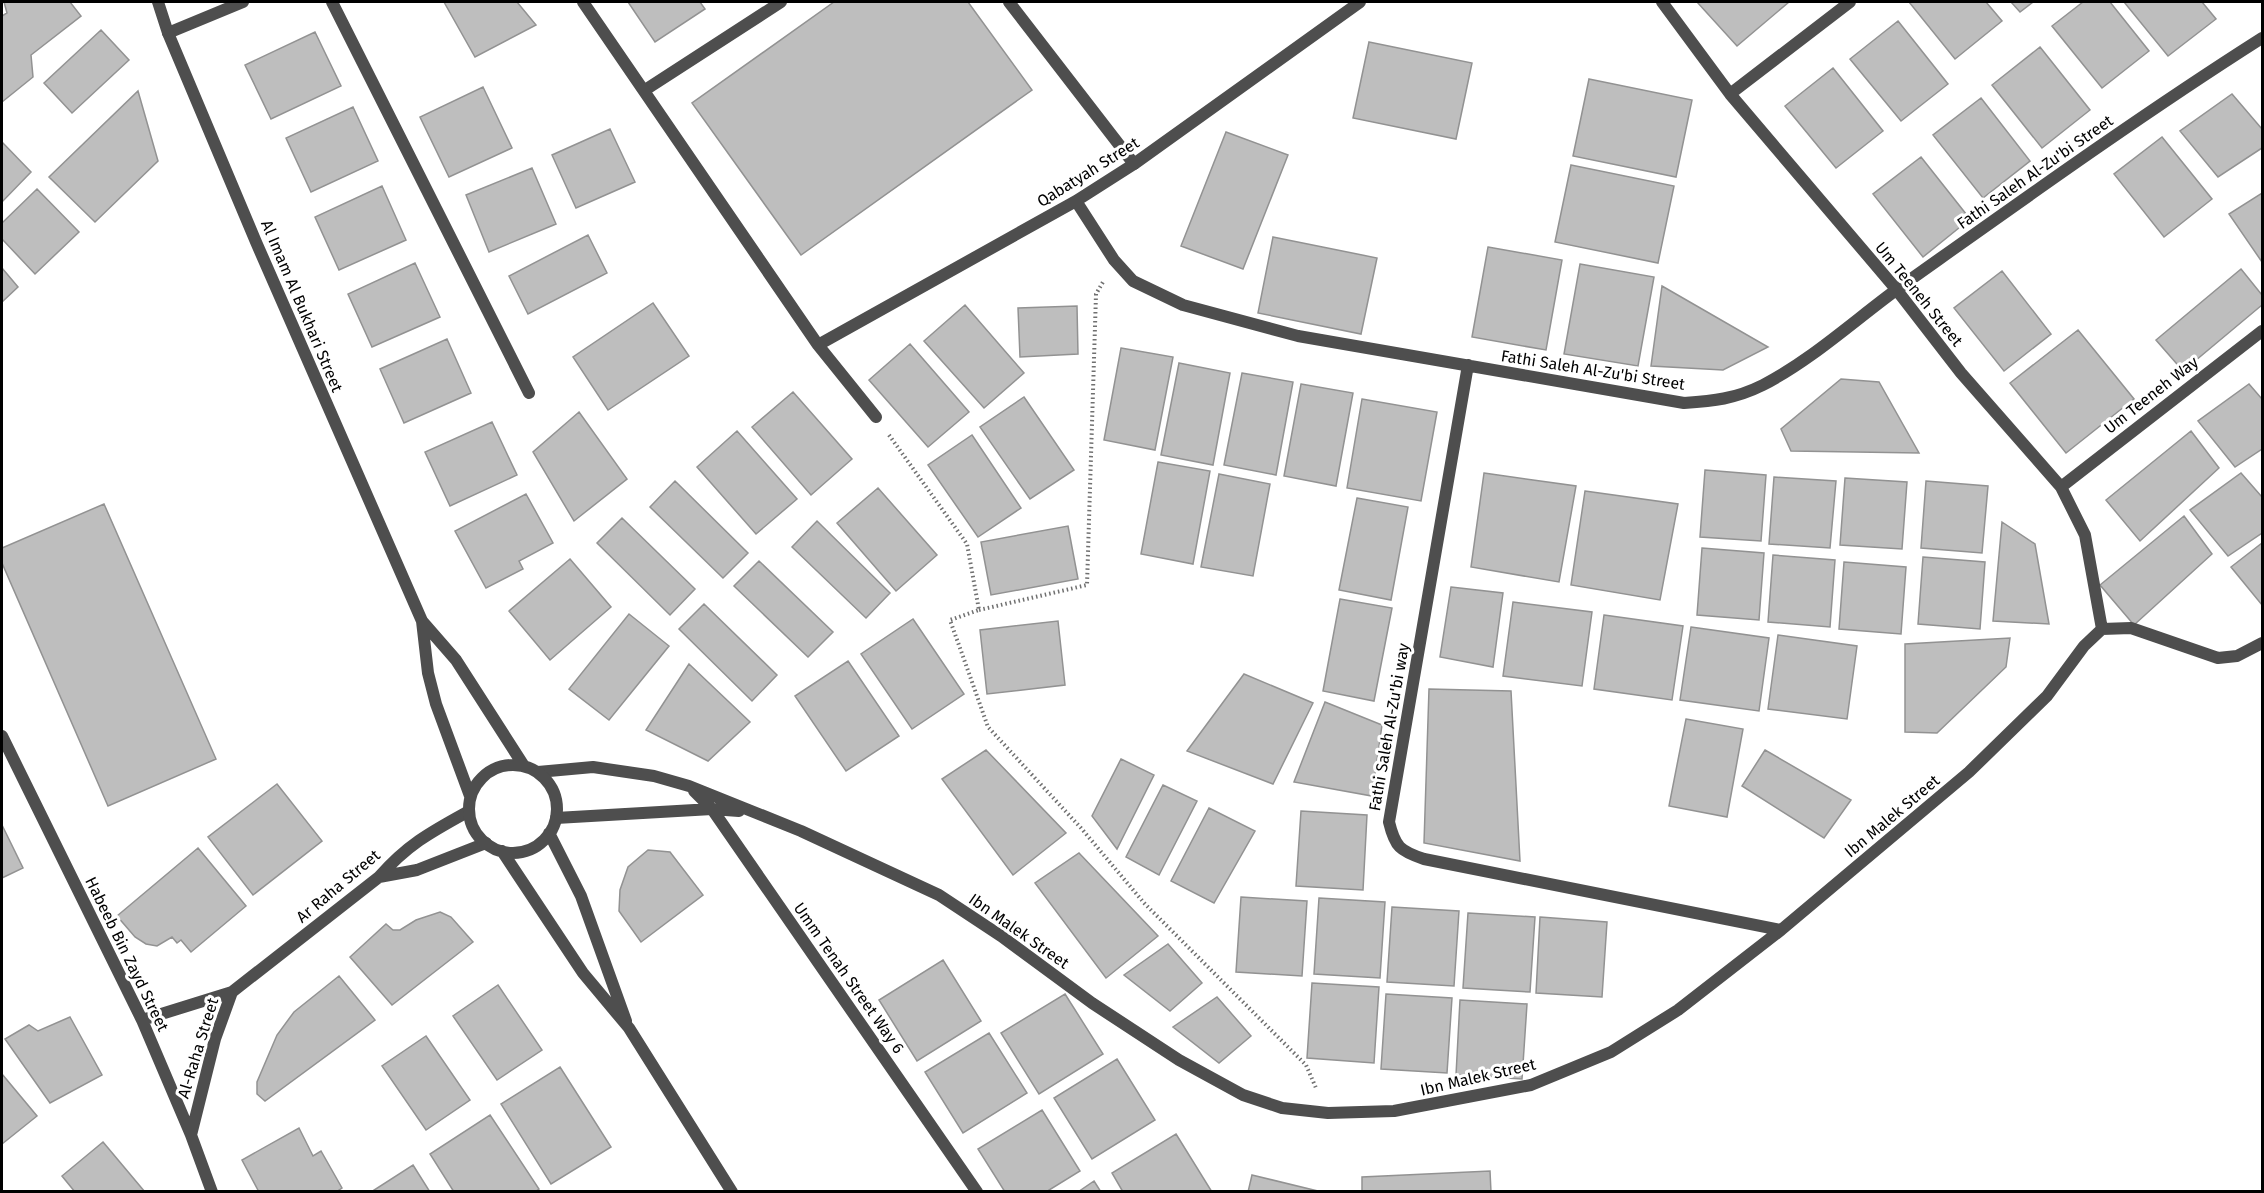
<svg xmlns="http://www.w3.org/2000/svg" width="2264" height="1193" font-family="'Fira Sans',sans-serif">
	<style>
		.building { fill: #bebebe; stroke: #929292; stroke-width: 1.5 }
		.lines { fill: none; stroke-linecap: round; stroke-linejoin: round }
		.path { stroke: #707070; stroke-width: 4; stroke-dasharray: 1.5 3; stroke-linecap: butt }
		.service { stroke: #4e4e4e; stroke-width: 12 }
		.minor { stroke: #4e4e4e; stroke-width: 12 }
		.tertiary { stroke: #4e4e4e; stroke-width: 12 }
		.labels { text-anchor: middle; dominant-baseline: central; stroke-width: 6; stroke-linejoin: round; paint-order: stroke }
		.street-label { font-size: 16px; fill: #000; stroke: #fff }
	</style>
	<rect width="100%" height="100%" fill="#fff"/>
	<!-- building -->
	<path class="building" d="M4 2H70L81 16 31 55 33 77 2 102V16L7 13Z
		M444 2H517L536 25 475 57Z
		M628 2H700L705 9 655 42Z
		M834 2H968L1032 90 801 255 692 103Z
		M1697 2H1789L1737 46Z
		M1909 2H1986L2002 21 1955 59Z
		M2011 2H2033L2020 12Z
		M2083 2H2110L2149 51 2102 88 2052 26Z
		M2124 2H2202L2216 19 2168 56Z
		M1898 21 1948 84 1901 121 1850 59Z
		M101 30 129 60 72 113 44 83Z
		M315 32 341 86 271 119 245 65Z
		M1369 42 1472 63 1456 139 1353 118Z
		M2040 47 2090 110 2042 148 1992 85Z
		M1833 68 1883 131 1836 168 1785 106Z
		M1589 79 1692 100 1676 177 1573 156Z
		M483 87 512 148 449 177 420 117Z
		M138 91 158 161 95 222 49 177Z
		M2232 94 2262 129V148L2218 177 2180 131Z
		M1981 98 2030 161 1983 198 1933 135Z
		M353 107 378 161 311 192 286 138Z
		M610 129 635 182 576 208 552 155Z
		M1226 132 1288 155 1243 269 1181 246Z
		M2162 137 2212 199 2164 237 2114 174Z
		M2 142 31 172 2 202Z
		M1921 157 1970 219 1923 257 1873 194Z
		M1571 165 1674 186 1658 263 1555 242Z
		M532 168 556 224 489 252 466 195Z
		M382 186 406 240 339 270 315 217Z
		M37 189 79 232 35 274 2 239V223Z
		M2262 193V262L2229 214Z
		M588 235 607 273 528 314 509 276Z
		M1273 237 1377 258 1361 334 1258 313Z
		M1488 247 1562 260 1546 350 1472 337Z
		M415 263 440 317 372 347 348 294Z
		M1580 264 1654 277 1638 366 1564 354Z
		M2 268 18 287 2 302Z
		M2241 269 2262 295V305L2183 371 2156 340Z
		M2002 271 2051 334 2004 371 1954 308Z
		M1662 286 1768 347 1723 370 1651 366Z
		M653 303 689 356 608 410 573 357Z
		M965 305 1024 373 984 408 924 341Z
		M1077 306 1078 354 1020 357 1018 308Z
		M2078 330 2134 399 2066 453 2010 383Z
		M447 339 471 393 404 423 380 369Z
		M910 344 969 412 928 447 869 380Z
		M1121 348 1173 357 1155 450 1104 440Z
		M1179 363 1230 373 1213 465 1161 455Z
		M1242 373 1293 382 1276 475 1224 465Z
		M1841 379 1879 382 1919 453 1791 451 1781 429Z
		M1301 384 1353 393 1336 486 1284 476Z
		M2249 384 2262 399V449L2235 467 2198 421Z
		M793 392 852 459 811 495 752 427Z
		M1024 397 1074 470 1030 499 980 427Z
		M1362 399 1437 412 1421 501 1347 488Z
		M579 412 627 479 574 521 533 452Z
		M492 422 517 475 450 506 425 452Z
		M737 431 797 499 756 534 697 467Z
		M2191 431 2219 468 2140 541 2106 500Z
		M972 435 1021 508 978 537 928 465Z
		M1158 462 1210 471 1193 564 1141 554Z
		M1705 470 1766 475 1761 541 1700 537Z
		M1484 473 1576 486 1559 582 1471 567Z
		M2241 473 2262 497V533L2228 556 2190 510Z
		M1219 474 1270 484 1253 576 1201 567Z
		M1774 477 1836 481 1830 548 1769 544Z
		M1845 478 1907 482 1902 549 1840 545Z
		M675 481 748 553 723 578 650 507Z
		M1926 481 1988 486 1982 553 1921 548Z
		M878 488 937 555 896 591 837 523Z
		M1585 491 1678 504 1660 600 1571 585Z
		M526 494 553 543 519 561 523 569 486 588 455 531Z
		M1357 498 1408 507 1391 600 1339 590Z
		M104 504 216 759 108 806 2 563V548Z
		M2184 516 2212 554 2134 625 2100 585Z
		M622 518 695 589 670 615 597 543Z
		M817 521 890 593 866 618 792 547Z
		M2002 522 2035 544 2049 624 1993 621Z
		M1068 526 1078 579 991 595 981 542Z
		M2262 543V605L2231 567Z
		M1702 548 1764 553 1759 620 1697 615Z
		M1773 555 1835 560 1830 627 1768 622Z
		M1923 557 1985 562 1980 629 1918 624Z
		M570 559 611 607 550 660 509 611Z
		M759 561 833 632 808 657 734 586Z
		M1844 562 1906 567 1901 634 1839 629Z
		M1451 587 1503 593 1493 667 1440 657Z
		M1340 599 1392 608 1374 701 1323 691Z
		M1513 602 1592 612 1582 686 1503 676Z
		M704 604 777 675 752 701 679 629Z
		M629 614 669 646 609 720 569 689Z
		M1604 615 1683 626 1672 700 1594 689Z
		M913 619 964 694 912 729 861 654Z
		M1058 621 1065 685 987 694 980 630Z
		M1691 627 1769 638 1759 711 1680 700Z
		M1778 635 1857 646 1847 719 1768 709Z
		M2010 638 2006 667 1937 733 1905 732V644Z
		M848 661 899 736 846 771 795 696Z
		M689 664 750 722 708 761 646 730Z
		M1244 674 1313 703 1273 784 1187 751Z
		M1429 689 1511 691 1520 861 1424 843Z
		M1325 702 1382 725 1372 796 1294 782Z
		M1686 719 1743 729 1727 817 1669 806Z
		M986 750 1066 833 1013 875 942 779Z
		M1765 750 1851 800 1824 838 1742 786Z
		M1121 759 1154 775 1117 849 1092 816Z
		M277 784 322 841 253 895 208 837Z
		M1163 785 1197 801 1159 875 1126 857Z
		M1209 808 1255 831 1214 903 1171 881Z
		M1301 811 1367 815 1363 890 1296 886Z
		M2 825 23 868 2 878Z
		M198 848 246 906 191 952 181 940 177 943 172 937 157 946 146 944 135 937 117 916Z
		M648 850 670 852 703 895 641 942 619 911 620 890 628 867Z
		M1079 853 1158 936 1106 978 1035 883Z
		M1241 897 1307 901 1302 976 1236 972Z
		M1319 898 1385 902 1380 978 1314 974Z
		M1392 907 1459 911 1454 986 1387 982Z
		M440 912 451 917 473 942 392 1005 350 957 386 924 393 930H400L416 920Z
		M1468 913 1535 917 1530 992 1463 988Z
		M1540 917 1607 922 1602 997 1536 993Z
		M1168 944 1202 983 1170 1011 1124 975Z
		M943 960 981 1021 917 1061 879 1000Z
		M339 976 375 1020 265 1101 257 1094V1082L277 1035 294 1012Z
		M1312 983 1379 987 1374 1063 1307 1058Z
		M498 985 542 1050 497 1080 453 1016Z
		M1065 994 1103 1054 1039 1094 1001 1033Z
		M1386 994 1452 998 1447 1073 1381 1069Z
		M1217 997 1251 1036 1219 1063 1173 1027Z
		M1460 1000 1527 1004 1522 1079 1456 1075Z
		M70 1017 102 1075 50 1103 5 1039 29 1025 38 1031Z
		M989 1033 1027 1093 963 1133 925 1072Z
		M426 1036 470 1100 426 1130 382 1066Z
		M1117 1059 1155 1120 1092 1159 1054 1098Z
		M560 1067 611 1147 551 1184 501 1104Z
		M2 1074 37 1116 2 1144Z
		M1042 1110 1080 1171 1046 1192H1005L978 1149Z
		M490 1115 539 1189 535 1192H454L430 1154Z
		M299 1128 313 1156 321 1151 342 1188 336 1192H259L242 1160Z
		M1176 1134 1212 1192H1123L1112 1173Z
		M103 1142 145 1192H75L62 1176Z
		M413 1165 430 1192H371Z
		M1490 1171 1491 1192H1362V1177Z
		M1252 1175 1322 1192H1248Z
		M1094 1181 1101 1192H1078Z"/>
	<g class="lines">
		<!-- path -->
		<path class="path" d="M889 435 967 544 979 610 950 620 988 727 1081 828 1145 904 1306 1065 1316 1088
			M979 610 1087 585 1096 294 1103 282"/>
		<!-- service -->
		<path class="service" d="M1009 2 1134 164
			M645 90 781 2"/>
		<!-- minor -->
		<path class="minor" d="M332 2 529 393
			M583 2 818 345 876 417
			M1662 2 1730 94 1896 289 1961 373 2061 487 2085 535 2102 629
			M168 33 243 2
			M1730 94 1850 2
			M1076 201 1114 260 1133 281 1183 305 1298 336 1684 403C1713 401 1735 399 1763 385 1815 358 1859 316 1907 282 2024 199 2141 115 2262 38
			M818 345 1076 201 1134 164 1360 2
			M1468 365 1389 822C1395 847 1400 851 1424 859L1781 930
			M2061 487 2262 331
			M2 736 142 1020 191 1135 212 1192
			M538 772 593 767 654 776 689 786 801 831 939 895 1001 936 1092 1003 1179 1060 1243 1095 1282 1108 1328 1113 1394 1111 1531 1085 1611 1052 1678 1010 1781 930 1969 772 2047 696 2084 646 2102 629 2131 628 2218 658 2237 656 2262 643
			M694 791 712 809 977 1192
			M556 818 712 809 739 811
			M379 877 417 870 486 843
			M142 1020 232 992 379 877C408 844 431 832 469 811
			M191 1135 215 1039 232 992"/>
		<!-- tertiary -->
		<path class="tertiary" d="M158 2 168 33 256 242 422 621 428 673 436 704 470 796
			M422 621 456 660 524 766
			M469 809a44 44 0 1 1 88 0a44 44 0 1 1-88 0Z
			M549 833 581 896 626 1021
			M502 851 583 973 629 1028 732 1192"/>
	</g>
	<g class="labels">
		<!-- street labels -->
		<g class="street-label">
			<text transform="translate(1088 172) rotate(-32)">Qabatyah Street</text>
			<text transform="translate(2035 172) rotate(-35)">Fathi Saleh Al-Zu'bi Street</text>
			<text transform="translate(1919 294) rotate(51)">Um Teeneh Street</text>
			<text transform="translate(302 306) rotate(67)">Al Imam Al Bukhari Street</text>
			<text transform="translate(1593 370) rotate(9)">Fathi Saleh Al-Zu'bi Street</text>
			<text transform="translate(2151 395) rotate(-38)">Um Teeneh Way</text>
			<text transform="translate(1389 727) rotate(-80)">Fathi Saleh Al-Zu'bi way</text>
			<text transform="translate(1892 816) rotate(-40)">Ibn Malek Street</text>
			<text transform="translate(338 886) rotate(-40)">Ar Raha Street</text>
			<text transform="translate(1019 931) rotate(35)">Ibn Malek Street</text>
			<text transform="translate(127 954) rotate(64)">Habeeb Bin Zayd Street</text>
			<text transform="translate(849 978) rotate(55)">Umm Tenah Street Way 6</text>
			<text transform="translate(198 1048) rotate(-73)">Al-Raha Street</text>
			<text transform="translate(1478 1077) rotate(-13)">Ibn Malek Street</text>
		</g>
	</g>
	<!-- border -->
	<rect width="2264" height="1193" fill="none" stroke="#000000" stroke-width="6"/>
</svg>
